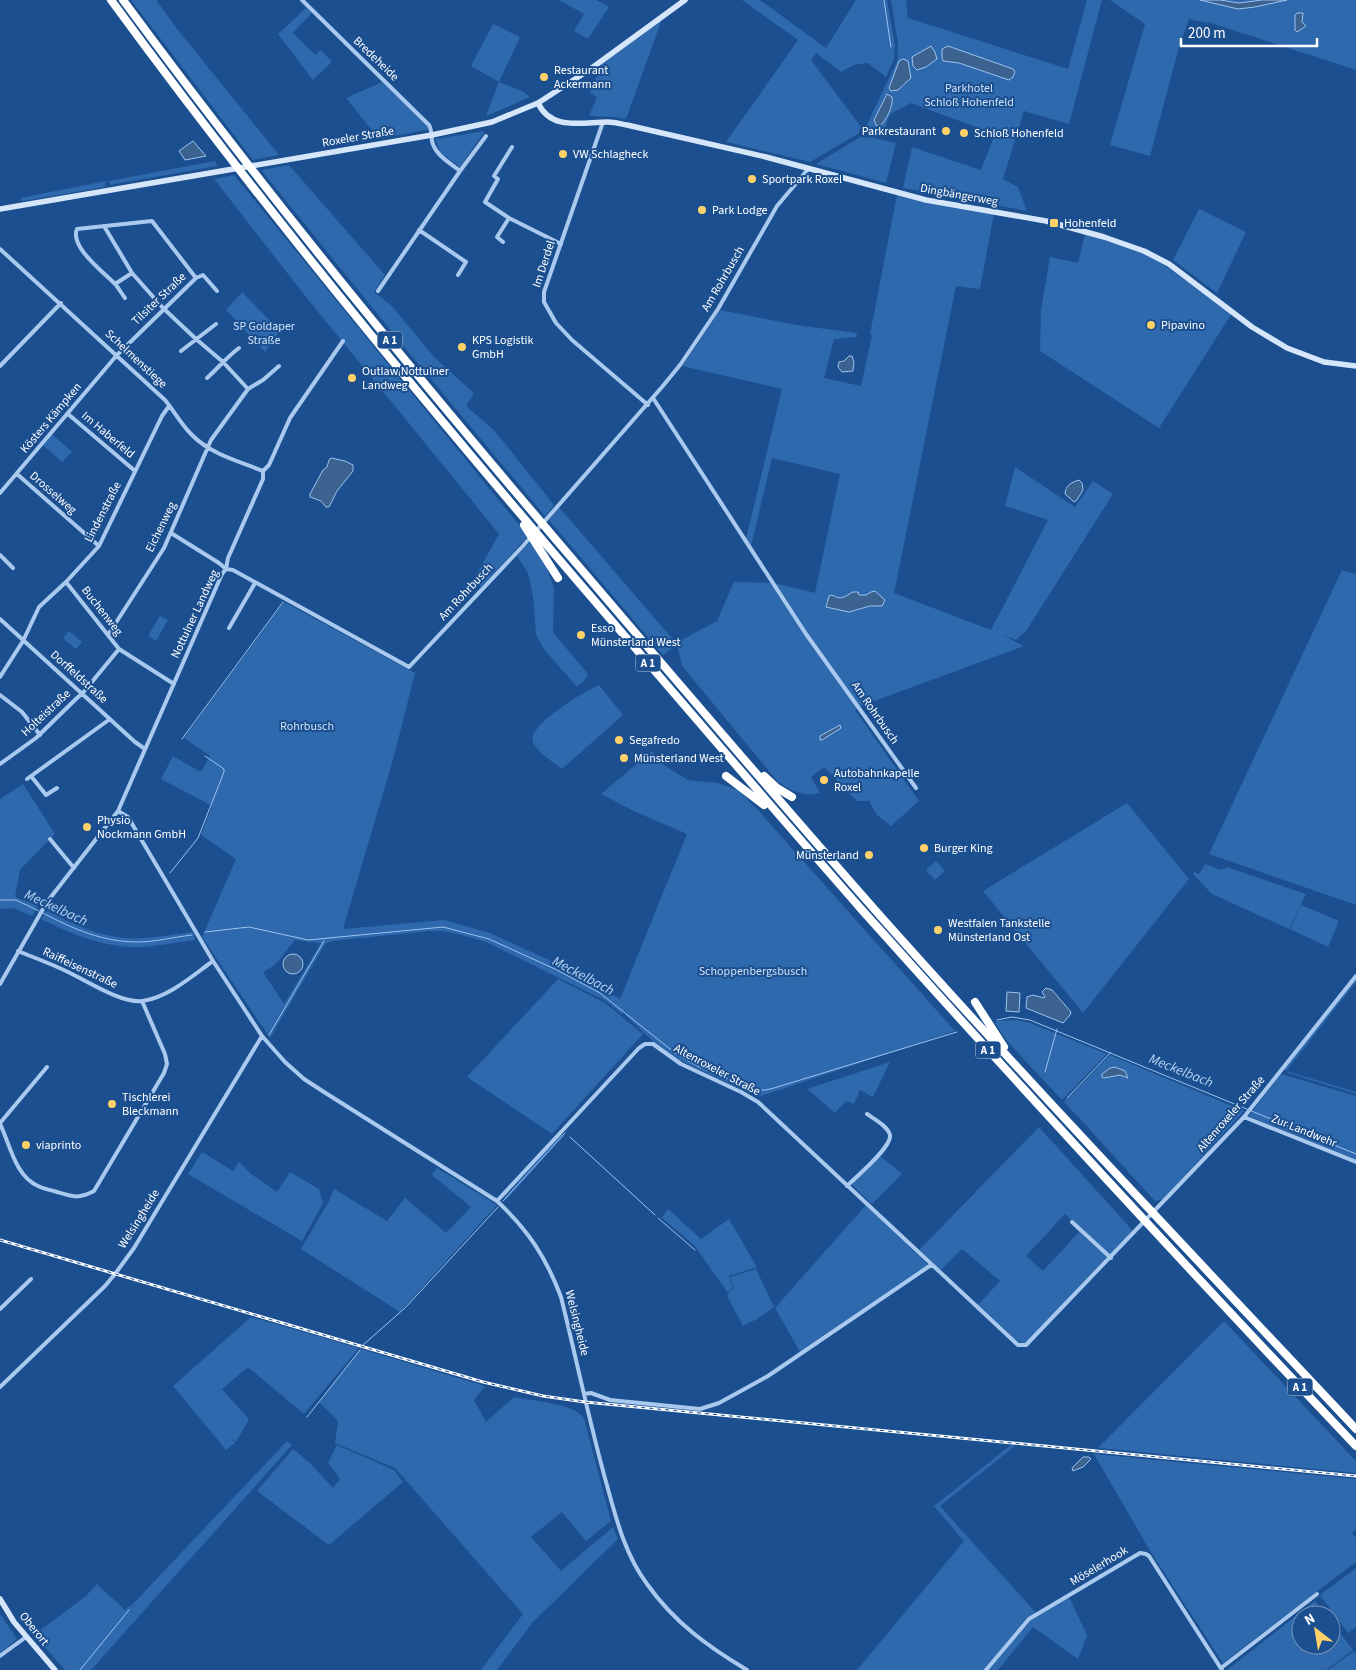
<svg xmlns="http://www.w3.org/2000/svg" width="1356" height="1670" font-family="'Source Sans 3',sans-serif">
	<style>
		.green { fill: #2e69ad; fill-rule: evenodd }
		.water { fill: #3c6290; stroke: #9cc4f0 }
		.lines { fill: none; stroke-linecap: round; stroke-linejoin: round }
		.stream { stroke: #9cc4f0; stroke-width: 1 }
		.street { stroke: #a9c9ee; stroke-width: 4 }
		.secondary { stroke: #d6e6fa; stroke-width: 5.5 }
		.highway { stroke: #fff; stroke-width: 8 }
		.rail-casing { stroke: #fff; stroke-width: 3 }
		.rail { stroke: #1b4f8f; stroke-width: 1; stroke-dasharray: 4; stroke-linecap: butt }
		.poi-dot { fill: #ffd166; stroke: #1b4f8f; stroke-width: 2 }
		.labels { text-anchor: middle; dominant-baseline: central; stroke-width: 4; stroke-linejoin: round; paint-order: stroke }
		.shield { fill: #1b4f8f; stroke: #bbcadd; stroke-width: 1 }
		.shield-label { font-size: 11px; font-weight: bold; fill: #fff }
		.street-label { font-size: 12px; fill: #fff; stroke: #1b4f8f }
		.poi-label { font-size: 12px; fill: #fff; stroke: #1b4f8f; text-anchor: start }
		.park-label { font-size: 12px; fill: #cfe3fa; stroke: #1b4f8f }
		.water-label { font-size: 14px; font-style: italic; fill: #b5d3f5; stroke: #1b4f8f }
	</style>
	<rect width="100%" height="100%" fill="#1b4f8f"/>
	<!-- green -->
	<path class="green" d="M131 0H156L178 30 279 155 253 160Z
		M559 0H596L609 7 588 39 574 31 584 14Z
		M742 0H760L826 48 856 0H887L895 45 894 60 886 77 868 63 854 65 841 72 816 53 811 60 861 127 858 134 810 162 726 142 798 40Z
		M891 0H906L908 18 1068 69 1087 0H1102L1069 124 1024 111 1003 179 1018 187 1027 211 903 188 912 147 981 170 995 134 911 103 890 114 882 136 863 133 897 61 898 44ZM985 59 1013 69 954 62ZM910 78 902 87 889 88 893 79ZM887 94 893 101 886 119H874Z
		M1110 0H1356V70L1208 22 1207 23 1189 19 1179 47 1150 156 1110 145 1145 24Z
		M306 8 312 13 293 33 315 55 321 50 332 62 313 80 278 34Z
		M662 19 626 119 615 117 589 116 597 97 590 93 602 64Z
		M493 24 520 37 499 82 524 92 530 97 486 116 499 82 471 66Z
		M382 82 431 129 379 139 346 98Z
		M485 131 460 167 440 152 435 139Z
		M860 137 874 138 896 143 886 183 816 164Z
		M215 161 217 166 110 185 109 181Z
		M289 165 385 275 374 292 392 306 434 357 474 393 466 406 494 430 554 505 545 516 405 348 261 170Z
		M234 175 528 536 481 587 473 581 499 534 306 297 214 179Z
		M106 181 105 187 23 201 20 198Z
		M897 195 994 213 980 289 956 286 894 593 991 630 1048 520 1005 506 1015 467 1075 507 1093 481 1113 494 1026 631 1016 640 1002 635 1024 646 858 707 855 710 919 801 891 826 877 815 869 801H857L824 767 811 777 820 793C803 797 792 791 778 782L682 666 677 644 663 655 549 520 559 507 676 643 717 621 734 582 774 583 815 593 840 474 772 458 751 546 746 539 782 389 682 366 720 310 796 325 857 333 856 337 834 339 824 378 861 386 872 335 870 334ZM850 593 859 595H869L882 606H870L849 612 826 607 832 595 840 598 847 597Z
		M1199 209 1246 232 1217 293 1173 260Z
		M1085 234 1143 252 1167 267 1232 313 1159 428 1040 351 1041 310 1050 257 1078 263Z
		M242 292 280 331 265 352 226 310Z
		M52 434 72 452 62 462 43 445Z
		M531 541 545 563 554 588 553 632 588 674 584 681 577 687 544 649 536 635 533 596 528 573 517 556Z
		M1342 570 1356 574V905L1209 854Z
		M284 602 415 673 394 756 343 929 444 920 490 933 560 965 620 999 687 834 636 812 601 794 652 751 662 764 688 780 718 783 738 790 756 808 955 1031 758 1097 681 1061 655 1043 625 1015V1010L622 1014 606 1001 486 942 465 936 443 931H429L332 941 325 944 270 1038 202 937 236 859 201 835 212 806 161 779 173 756 201 772 210 756 184 738ZM295 940 321 943 284 1004 263 972 275 965Z
		M160 616 168 620 156 641 148 636Z
		M69 631 82 642 76 649 63 638Z
		M599 685 623 715 562 769C554 763 536 751 533 742 527 725 585 691 599 685Z
		M23 784 55 834 20 870 15 897 38 906 32 916 13 908 0 909V799Z
		M1127 803 1189 879 1083 1013 983 891Z
		M936 861 945 871 935 880 926 870Z
		M1205 864 1221 870 1227 867 1306 894 1289 929 1212 894 1193 874 1194 872 1199 874Z
		M1301 905 1339 921 1328 947 1290 929Z
		M47 911C77 926 108 941 143 938 159 937 176 934 193 932L195 940C178 942 159 946 141 947 104 948 74 935 41 919Z
		M1356 978V982L1286 1071 1356 1092V1094L1288 1073 1284 1069Z
		M558 979 605 1003 643 1034 552 1134 467 1077Z
		M1017 1020 1030 1023 1107 1054 1062 1100 1007 1041 995 1023 997 1021Z
		M1110 1055 1244 1111 1163 1199 1155 1201C1124 1168 1095 1134 1064 1102Z
		M890 1062 873 1097 860 1090 854 1104 846 1101 835 1113 807 1089Z
		M1281 1074 1356 1096V1160L1249 1116Z
		M1039 1127 1133 1231 1110 1255 1065 1214 1026 1256 1043 1271 1079 1232 1107 1257 1026 1343 1018 1342 978 1305 1000 1281 962 1249 941 1270 919 1250Z
		M561 1134 564 1136 506 1200 504 1198Z
		M202 1152 233 1171 239 1162 251 1174 277 1192 290 1172 319 1189 323 1203 302 1241 188 1174Z
		M880 1156 902 1174 872 1204 851 1184Z
		M437 1168 497 1205 437 1271 341 1209 437 1271 400 1312 301 1249 329 1201 334 1189 387 1221 405 1198 446 1233 471 1207 432 1175Z
		M866 1205 928 1265 800 1352 775 1308Z
		M668 1209 701 1239 729 1219 757 1267 729 1276 733 1287 728 1293 694 1245 662 1218Z
		M756 1269 774 1307 757 1319 743 1326 727 1296 734 1287 730 1277Z
		M251 1317 359 1348 304 1414 248 1367 222 1389 249 1419 236 1442 231 1438 235 1443 226 1450 173 1386Z
		M1224 1321 1356 1461V1473L1098 1448Z
		M361 1349 485 1386 474 1400 486 1422 514 1397C532 1401 573 1403 584 1418L611 1521 586 1541 562 1512 531 1537 561 1571 613 1527 618 1539 533 1622 497 1670H481L523 1614 395 1468 335 1443 338 1421 319 1402Z
		M287 1441 292 1445 91 1670H65L34 1635 86 1596 97 1584 125 1610 129 1606 130 1607Z
		M337 1445 394 1470 403 1482 329 1545 257 1491 293 1449 310 1463 333 1488 340 1479 328 1463Z
		M1011 1445 1015 1446 940 1506 1036 1613 1023 1623 984 1670H857L964 1541 934 1506Z
		M1094 1454 1356 1479V1529L1352 1533 1356 1538V1562L1223 1663 1152 1554Z
		M1356 1568V1627L1348 1633 1320 1595Z
		M1069 1597 1087 1635 1078 1659 1033 1627 998 1670H989L1030 1621Z
		M1315 1601 1326 1615H1301V1645H1331V1621L1353 1650 1326 1670H1227Z
		M0 1614 17 1639 0 1653Z
		M1354 1651 1356 1654V1670H1328Z"/>
	<!-- water -->
	<path class="water" d="M1200 0H1220L1239 3 1262 0H1287L1255 7 1238 9Z
		M1297 13H1303L1302 22 1306 26 1297 32 1295 30V15Z
		M931 46 935 52 937 59 926 67 917 70 913 66 912 57Z
		M948 46 1013 69 1015 72 1013 77 1009 80 959 63 943 61 942 57V49Z
		M903 59 908 61 911 78 898 90 891 91 889 88 899 61Z
		M887 94 892 97C894 105 886 121 880 126L876 125 874 120Z
		M193 141 206 156 185 160 179 151Z
		M849 356H852L854 362 853 371 842 372 838 367 839 362 844 361Z
		M331 458 345 461 353 465V471L337 491 329 507H326L321 501 310 497V494L323 470 327 467 329 460Z
		M1079 480 1082 483 1083 490 1077 500 1074 502 1065 494C1066 485 1070 483 1079 480Z
		M875 591 885 600 882 606H870L849 612 826 607 829 596 832 595C842 601 845 596 853 592H858L859 595H866L871 592Z
		M840 725 841 728 822 740H820V736Z
		M283 964a10 10 0 1 1 20 0a10 10 0 1 1-20 0Z
		M1046 988 1052 990 1071 1012 1070 1015 1063 1023 1026 1008 1027 997 1033 995 1044 998 1045 997 1042 992Z
		M1007 992 1020 993 1019 1012 1006 1011Z
		M1115 1067 1125 1071 1128 1078 1120 1075 1104 1078 1102 1077V1074L1110 1068Z
		M1083 1457H1089L1091 1459 1083 1467 1073 1471 1072 1468Z"/>
	<g class="lines">
		<!-- stream -->
		<path class="stream" d="M884 0 891 47
			M182 739 283 602
			M170 873 198 838 224 772V769L205 756
			M0 900H16L39 911
			M43 913C73 929 103 942 138 942 155 942 174 937 192 935
			M205 932 249 927 308 940 443 927 489 939 557 970 600 993 675 1053 699 1067 755 1090H766L774 1088 957 1032
			M997 1020 1012 1017 1030 1020 1356 1154
			M269 1035 324 941
			M1045 1072 1057 1029
			M1067 1098 1110 1053
			M570 1137 655 1215
			M503 1201 565 1133
			M658 1218 695 1250
			M363 1345 406 1307 498 1207
			M307 1417 360 1350
			M80 1670 129 1610"/>
		<!-- street -->
		<path class="street" d="M302 0 429 125C432 130 431 135 432 141 435 155 449 162 460 171
			M603 122 544 292V302L556 323 572 340 648 405
			M512 147 494 176 498 179 485 202 509 218 561 244
			M104 226 132 273 163 308 196 339 223 362 248 389
			M419 230 466 262 458 275
			M503 242 497 237 509 218
			M0 249 165 400C174 411 181 424 191 434 210 454 238 461 263 471
			M115 284 132 273
			M378 291 460 171 486 136
			M125 298C122 294 119 289 116 285 106 274 69 247 77 229L152 221 196 278
			M181 351 216 324
			M0 366 61 303
			M207 378C218 368 227 357 239 348
			M653 398 806 634 916 788
			M68 414 135 471
			M17 474 99 546
			M0 493 117 355 196 278 203 275 217 291
			M171 533 219 563 226 569
			M0 555 13 568
			M226 569 233 570 409 667 522 547 662 387 680 365 718 309 777 206 809 168
			M66 582 119 649 174 684
			M0 619 135 742 145 749
			M229 628 255 583
			M108 635 164 548 211 440 248 389 263 380 279 366
			M0 677 23 641 39 607 66 582 99 546 162 416 169 406
			M0 695 22 712 40 735
			M0 764 36 738 78 697 82 694 119 649
			M31 776 46 795 57 788
			M27 779 110 719
			M118 811 128 817 213 961 262 1036 285 1062 304 1079 324 1092 497 1201C528 1230 546 1257 561 1297 577 1361 590 1426 608 1489 617 1522 626 1556 647 1584 674 1622 707 1646 747 1670
			M50 839 74 868
			M18 951C35 958 52 964 68 972 87 981 122 1004 143 1001 169 997 192 976 213 961
			M0 984 47 902 118 811 222 574 226 569 228 558 263 479V471L269 465 290 418 343 341
			M1244 1117 1356 1162
			M0 1123 47 1067
			M0 1124C10 1144 15 1176 38 1186 44 1189 51 1190 57 1192 73 1197 79 1199 94 1191L164 1073 167 1064 165 1054 142 1001
			M847 1186C856 1177 892 1147 890 1135 888 1126 874 1119 867 1114
			M497 1201 639 1048 645 1044H653L681 1064 741 1092 758 1102 1018 1345H1026L1244 1117 1356 976
			M1072 1222 1111 1258
			M0 1309 31 1279
			M0 1387 105 1286 115 1274 134 1248 262 1036
			M584 1394 591 1393 610 1400 700 1409 719 1403 768 1376 931 1265
			M0 1656 26 1637
			M1221 1668 1317 1594
			M986 1670 1029 1619 1140 1553 1146 1554 1149 1556 1222 1670"/>
		<!-- secondary -->
		<path class="secondary" d="M538 103C551 131 582 122 608 122 614 122 621 124 627 125L766 157 926 200 1046 221 1104 237 1144 251 1169 264 1252 327 1287 348 1324 362 1356 366
			M0 209 432 135 492 122 538 103 589 70 685 0
			M0 1599 14 1622 55 1670"/>
		<!-- highway -->
		<path class="highway" d="M111 0C277 227 458 443 642 656 715 741 788 826 862 910 1024 1091 1189 1270 1356 1446
			M123 0C271 201 431 394 593 583 692 699 790 814 891 928 1043 1098 1200 1263 1356 1429
			M524 525 558 578
			M726 776 764 805
			M764 776 777 788 792 797
			M975 1002 1004 1047"/>
		<!-- rail casing -->
		<g class="rail-casing">
			<path id="rail" d="M0 1240 483 1382 543 1396 585 1402 1356 1476"/>
		</g>
		<!-- rail -->
		<use href="#rail" class="rail"/>
	</g>
	<!-- markers -->
	<g class="poi-dot">
		<circle cx="544" cy="77" r="5"/>
		<circle cx="946" cy="131" r="5"/>
		<circle cx="964" cy="133" r="5"/>
		<circle cx="563" cy="154" r="5"/>
		<circle cx="752" cy="179" r="5"/>
		<circle cx="702" cy="210" r="5"/>
		<rect x="1049" y="218" width="10" height="10" rx="2.5"/>
		<circle cx="1151" cy="325" r="5"/>
		<circle cx="462" cy="347" r="5"/>
		<circle cx="352" cy="378" r="5"/>
		<circle cx="581" cy="635" r="5"/>
		<circle cx="619" cy="740" r="5"/>
		<circle cx="624" cy="758" r="5"/>
		<circle cx="824" cy="780" r="5"/>
		<circle cx="87" cy="827" r="5"/>
		<circle cx="924" cy="848" r="5"/>
		<circle cx="869" cy="855" r="5"/>
		<circle cx="938" cy="930" r="5"/>
		<circle cx="112" cy="1104" r="5"/>
		<circle cx="26" cy="1145" r="5"/>
	</g>
	<g class="labels">
		<!-- shield labels -->
		<g class="shield">
			<rect x="377.5" y="331.5" width="25" height="17" rx="4"/>
			<rect x="635.5" y="654.5" width="25" height="17" rx="4"/>
			<rect x="975.5" y="1041.5" width="25" height="17" rx="4"/>
			<rect x="1287.5" y="1378.5" width="25" height="17" rx="4"/>
		</g>
		<g class="shield-label">
			<text x="390" y="340">A 1</text>
			<text x="648" y="663">A 1</text>
			<text x="988" y="1050">A 1</text>
			<text x="1300" y="1387">A 1</text>
		</g>
		<!-- street labels -->
		<g class="street-label">
			<text transform="translate(376 59) rotate(44)">Bredeheide</text>
			<text transform="translate(358 137) rotate(-10)">Roxeler Straße</text>
			<text transform="translate(959 195) rotate(10)">Dingbängerweg</text>
			<text transform="translate(544 264) rotate(-72)">Im Derdel</text>
			<text transform="translate(723 279) rotate(-60)">Am Rohrbusch</text>
			<text transform="translate(159 299) rotate(-44)">Tilsiter Straße</text>
			<text transform="translate(136 359) rotate(43)">Schelmenstiege</text>
			<text transform="translate(51 418) rotate(-50)">Kösters Kämpken</text>
			<text transform="translate(108 435) rotate(40)">Im Haberfeld</text>
			<text transform="translate(53 493) rotate(41)">Drosselweg</text>
			<text transform="translate(103 512) rotate(-63)">Lindenstraße</text>
			<text transform="translate(161 527) rotate(-64)">Eichenweg</text>
			<text transform="translate(466 592) rotate(-47)">Am Rohrbusch</text>
			<text transform="translate(102 611) rotate(52)">Buchenweg</text>
			<text transform="translate(195 614) rotate(-65)">Nottulner Landweg</text>
			<text transform="translate(79 677) rotate(42)">Dorffeldstraße</text>
			<text transform="translate(46 713) rotate(-43)">Holteistraße</text>
			<text transform="translate(875 713) rotate(55)">Am Rohrbusch</text>
			<text transform="translate(80 968) rotate(25)">Raiffeisenstraße</text>
			<text transform="translate(717 1070) rotate(28)">Altenroxeler Straße</text>
			<text transform="translate(1231 1114) rotate(-49)">Altenroxeler Straße</text>
			<text transform="translate(1304 1131) rotate(22)">Zur Landwehr</text>
			<text transform="translate(139 1219) rotate(-58)">Welsingheide</text>
			<text transform="translate(577 1323) rotate(76)">Welsingheide</text>
			<text transform="translate(1099 1566) rotate(-31)">Möselerhook</text>
			<text transform="translate(34 1629) rotate(51)">Oberort</text>
		</g>
		<!-- poi labels -->
		<g class="poi-label">
			<text x="554" y="70">Restaurant<tspan x="554" dy="14">Ackermann</tspan></text>
			<text x="936" y="131" text-anchor="end">Parkrestaurant</text>
			<text x="974" y="133">Schloß Hohenfeld</text>
			<text x="573" y="154">VW Schlagheck</text>
			<text x="762" y="179">Sportpark Roxel</text>
			<text x="712" y="210">Park Lodge</text>
			<text x="1064" y="223">Hohenfeld</text>
			<text x="1161" y="325">Pipavino</text>
			<text x="472" y="340">KPS Logistik<tspan x="472" dy="14">GmbH</tspan></text>
			<text x="362" y="371">Outlaw Nottulner<tspan x="362" dy="14">Landweg</tspan></text>
			<text x="591" y="628">Esso<tspan x="591" dy="14">Münsterland West</tspan></text>
			<text x="629" y="740">Segafredo</text>
			<text x="634" y="758">Münsterland West</text>
			<text x="834" y="773">Autobahnkapelle<tspan x="834" dy="14">Roxel</tspan></text>
			<text x="97" y="820">Physio<tspan x="97" dy="14">Nockmann GmbH</tspan></text>
			<text x="934" y="848">Burger King</text>
			<text x="859" y="855" text-anchor="end">Münsterland</text>
			<text x="948" y="923">Westfalen Tankstelle<tspan x="948" dy="14">Münsterland Ost</tspan></text>
			<text x="122" y="1097">Tischlerei<tspan x="122" dy="14">Bleckmann</tspan></text>
			<text x="36" y="1145">viaprinto</text>
		</g>
		<!-- park labels -->
		<g class="park-label">
			<text x="969" y="88">Parkhotel<tspan x="969" dy="14">Schloß Hohenfeld</tspan></text>
			<text x="264" y="326">SP Goldaper<tspan x="264" dy="14">Straße</tspan></text>
			<text x="307" y="726">Rohrbusch</text>
			<text x="753" y="971">Schoppenbergsbusch</text>
		</g>
		<!-- water labels -->
		<g class="water-label">
			<text transform="translate(56 908) rotate(25)">Meckelbach</text>
			<text transform="translate(583 976) rotate(28)">Meckelbach</text>
			<text transform="translate(1181 1071) rotate(22)">Meckelbach</text>
		</g>
	</g>
	<!-- north arrow -->
	<g transform="translate(1316 1630) rotate(329)"><circle r="24" fill="#1b4f8f" stroke="#7695bc"/>
	<path d="M0-4L9 19L0 12L-9 19Z" fill="#ffd166"/>
	<text y="-8" font-size="14" font-weight="bold" text-anchor="middle" fill="#ffffff">N</text>
	</g>
	<!-- scale -->
	<path d="M1181 38v8h136v-8" fill="none" stroke="#ffffff" stroke-width="2.5"/>
	<text x="1188" y="38" font-size="15" fill="#ffffff" stroke="#1b4f8f" stroke-width="4" paint-order="stroke">200 m</text>
</svg>
